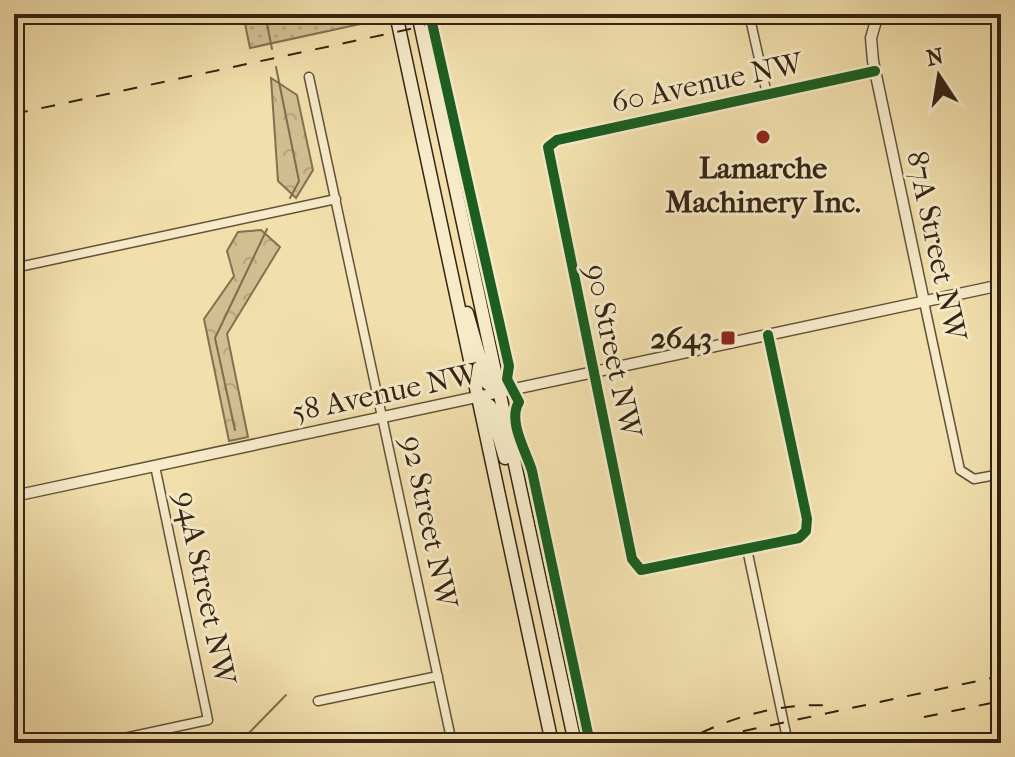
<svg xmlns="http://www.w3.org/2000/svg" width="1015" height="757" font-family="'IM FELL French Canon',serif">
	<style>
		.green { fill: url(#green-dots); stroke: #827152; stroke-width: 2 }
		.forest { fill: url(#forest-crowns); stroke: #827152; stroke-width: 2 }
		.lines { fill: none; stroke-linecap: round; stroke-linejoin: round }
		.stream { stroke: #7f6d50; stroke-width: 2 }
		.minor-casing { stroke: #635239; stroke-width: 11 }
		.tertiary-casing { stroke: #635239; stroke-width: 13 }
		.secondary-casing { stroke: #342313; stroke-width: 15 }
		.minor { stroke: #f6eac9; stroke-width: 8 }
		.tertiary { stroke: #f6eac9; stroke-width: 10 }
		.secondary { stroke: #f6eac9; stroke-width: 12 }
		.rail { stroke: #342313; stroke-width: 2; stroke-dasharray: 14 14; stroke-linecap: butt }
		.cycleway-casing { stroke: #f6eac9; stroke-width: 15 }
		.cycleway { stroke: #1b5e20; stroke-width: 10 }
		.poi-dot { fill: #8f2418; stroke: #f6eac9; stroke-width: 3 }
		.labels { text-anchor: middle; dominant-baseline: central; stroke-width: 6; stroke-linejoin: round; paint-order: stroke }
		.street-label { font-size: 30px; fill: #342313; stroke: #f6eac9 }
		.poi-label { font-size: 30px; font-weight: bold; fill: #342313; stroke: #f6eac9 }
	</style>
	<defs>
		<pattern id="green-dots" width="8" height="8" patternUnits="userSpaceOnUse" patternTransform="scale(2)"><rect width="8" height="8" fill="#d1bf92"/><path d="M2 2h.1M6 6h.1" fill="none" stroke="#b4a47d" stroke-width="1.8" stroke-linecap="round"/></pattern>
		<pattern id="forest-crowns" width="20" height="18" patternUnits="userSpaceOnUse" patternTransform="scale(2)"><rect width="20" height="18" fill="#d1bf92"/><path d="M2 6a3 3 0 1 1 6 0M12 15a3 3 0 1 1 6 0" fill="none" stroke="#b4a47d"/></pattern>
	</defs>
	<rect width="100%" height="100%" fill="#f1dfac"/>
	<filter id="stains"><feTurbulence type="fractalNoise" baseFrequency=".0025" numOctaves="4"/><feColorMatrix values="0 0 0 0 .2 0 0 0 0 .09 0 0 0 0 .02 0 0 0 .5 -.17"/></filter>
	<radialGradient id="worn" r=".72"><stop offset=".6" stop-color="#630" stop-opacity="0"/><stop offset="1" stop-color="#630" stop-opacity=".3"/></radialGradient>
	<!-- green -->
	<path class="green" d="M243 14H387L388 18 250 48Z"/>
	<!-- forest -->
	<path class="forest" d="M271 78 297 95 313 170 296 198 278 181Z
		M261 230 280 247 227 334 248 437 229 441 204 319 234 276 227 251 238 232Z"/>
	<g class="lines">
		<!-- stream -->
		<path class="stream" d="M265 14 272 49
			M276 67 299 181 290 198
			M235 430 215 338 267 229
			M227 743 246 736 286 695"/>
		<!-- minor casing -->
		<g class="minor-casing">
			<path id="minor" d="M749 14 767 94
				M309 77 452 743
				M14 268 336 199
				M924 302 960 470 974 479 1001 474
				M768 335 807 519 806 531 799 538 641 570 632 559 548 147 557 140 875 71
				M747 549 788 743
				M318 701 438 676
				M101 743 208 720 155 466"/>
		</g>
		<!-- tertiary casing -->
		<g class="tertiary-casing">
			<path id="tertiary" d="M878 14 871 38 873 61 924 302
				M14 496 1001 285"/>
		</g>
		<!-- secondary casing -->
		<g class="secondary-casing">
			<path id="secondary" d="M396 14 552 743
				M418 14 575 743
				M467 313 487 383 499 393
				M478 397 490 406 505 458"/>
		</g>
		<!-- minor -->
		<use href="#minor" class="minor"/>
		<!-- tertiary -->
		<use href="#tertiary" class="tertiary"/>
		<!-- secondary -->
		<use href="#secondary" class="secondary"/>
		<!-- rail -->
		<path class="rail" d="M14 114 480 14
			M993 655 1001 653
			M924 717 1001 701
			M701 733C740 714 790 702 833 706
			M688 743 1001 676"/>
		<!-- cycleway casing -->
		<g class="cycleway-casing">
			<path id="cycleway" d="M430 14 509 366 507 379 519 402C507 421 527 453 532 471L590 743
				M768 335 807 519 806 531 799 538 641 570 632 559 548 147 557 140 875 71"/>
		</g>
		<!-- cycleway -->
		<use href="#cycleway" class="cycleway"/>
	</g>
	<!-- markers -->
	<g class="poi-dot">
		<circle cx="763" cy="137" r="8"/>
		<rect x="720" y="330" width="16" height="16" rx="4"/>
	</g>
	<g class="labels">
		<!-- street labels -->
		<g class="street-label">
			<text transform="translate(707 83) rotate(-12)">60 Avenue NW</text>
			<text transform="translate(936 246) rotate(78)">87A Street NW</text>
			<text transform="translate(613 351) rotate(78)">90 Street NW</text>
			<text transform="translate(385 393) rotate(-12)">58 Avenue NW</text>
			<text transform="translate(429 522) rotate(78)">92 Street NW</text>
			<text transform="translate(205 588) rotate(78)">94A Street NW</text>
		</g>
		<!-- poi labels -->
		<g class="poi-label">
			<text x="763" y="168">Lamarche<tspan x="763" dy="34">Machinery Inc.</tspan></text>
			<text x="712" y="338" text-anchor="end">2643</text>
		</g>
	</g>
	<!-- margin -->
	<rect width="1015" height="757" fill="none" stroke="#f1dfac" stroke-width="48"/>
	<rect x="16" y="16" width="983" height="725" fill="none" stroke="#342313" stroke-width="4"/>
	<rect x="24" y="24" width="967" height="709" fill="none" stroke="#342313" stroke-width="2"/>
	<!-- north arrow -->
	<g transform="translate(939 76) rotate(348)" stroke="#f6eac9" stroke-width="6" paint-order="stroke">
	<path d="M0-6L14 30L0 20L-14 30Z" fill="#342313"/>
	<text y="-12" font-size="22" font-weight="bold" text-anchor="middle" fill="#342313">N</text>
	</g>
	<rect width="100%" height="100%" filter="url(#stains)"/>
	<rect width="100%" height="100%" fill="url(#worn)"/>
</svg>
